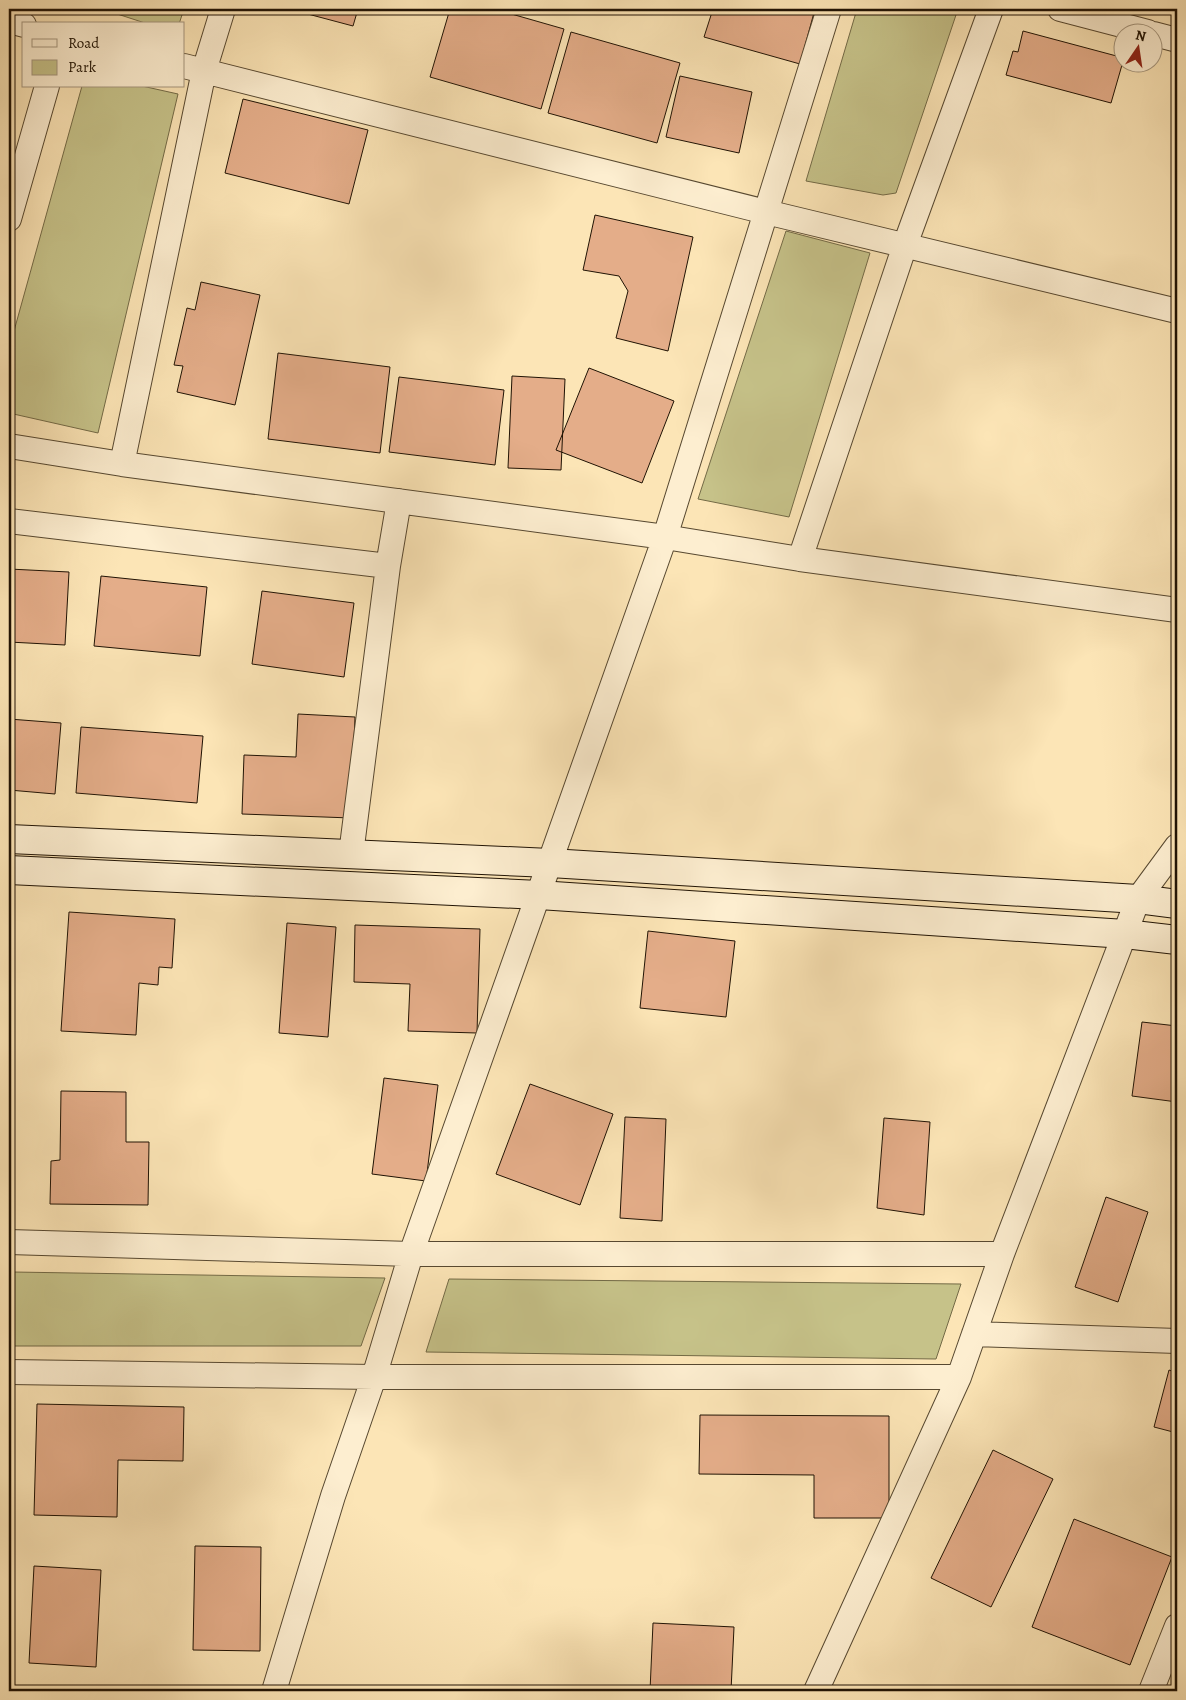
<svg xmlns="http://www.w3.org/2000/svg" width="1186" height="1700" font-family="Alegreya,serif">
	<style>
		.green { fill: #c6c289; stroke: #736a46 }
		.building { fill: #e4ad89; stroke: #201304 }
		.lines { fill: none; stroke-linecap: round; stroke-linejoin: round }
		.street-casing { stroke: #574830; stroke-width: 26 }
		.secondary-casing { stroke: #201304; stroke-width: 30 }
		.street { stroke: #fdeed0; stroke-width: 24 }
		.secondary { stroke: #fdeed0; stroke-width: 28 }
	</style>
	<rect width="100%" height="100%" fill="#fce5b6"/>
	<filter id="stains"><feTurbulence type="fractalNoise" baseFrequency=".004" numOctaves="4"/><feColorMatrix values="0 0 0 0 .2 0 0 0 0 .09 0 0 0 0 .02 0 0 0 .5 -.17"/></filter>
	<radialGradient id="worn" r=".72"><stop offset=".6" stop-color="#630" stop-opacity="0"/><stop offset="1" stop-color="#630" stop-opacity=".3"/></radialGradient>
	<!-- green -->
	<path class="green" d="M102 9H184L179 24H148Z
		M857 9H958L896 193 883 195 806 181Z
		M82 86H142L178 94 98 433 9 413V349Z
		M786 231 870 253 789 517 698 499Z
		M13 1272 385 1278 361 1346H12Z
		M449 1279 961 1284 936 1359 426 1352Z"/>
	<!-- building -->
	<path class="building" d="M289 9H358L353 26Z
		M450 9H494L564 29 541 109 430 77Z
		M713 9H815L800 64 704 37Z
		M1023 31 1124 58 1111 103 1006 75 1013 51 1018 52Z
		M571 32 680 63 657 143 548 113Z
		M680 76 752 92 739 153 666 137Z
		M243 99 368 130 349 204 225 173Z
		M595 215 693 237 668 351 616 338 628 291 619 276 583 270Z
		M201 282 260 295 235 405 177 392 183 366 174 365 187 308 195 310Z
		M278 353 390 367 380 453 268 439Z
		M589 368 674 401 642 483 556 450Z
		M512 376 565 379 561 470 508 468Z
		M399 377 504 390 495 465 389 452Z
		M9 569 69 572 65 645 9 642Z
		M101 576 207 587 200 656 94 646Z
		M262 591 354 603 344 677 252 664Z
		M298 714 355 717 351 818 242 814 244 755 296 757Z
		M9 719 61 723 55 794 9 790Z
		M81 727 203 736 197 803 76 793Z
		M69 912 175 919 172 968 159 967 158 985 139 983 136 1035 61 1031Z
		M287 923 336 927 328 1037 279 1033Z
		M355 925 480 929 477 1033 408 1031 410 984 354 982Z
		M648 931 735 941 726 1017 640 1008Z
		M1142 1022 1177 1026V1102L1132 1096Z
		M384 1078 438 1085 426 1181 372 1174Z
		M530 1084 613 1114 580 1205 496 1174Z
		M61 1091 126 1092V1142H149L148 1205 50 1204 51 1161 60 1160Z
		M625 1117 666 1119 662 1221 620 1218Z
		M884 1118 930 1122 924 1215 877 1208Z
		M1106 1197 1148 1212 1118 1302 1075 1287Z
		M1169 1370 1177 1373V1433L1154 1427Z
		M37 1404 184 1407 183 1461 118 1460 117 1517 34 1515Z
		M700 1415 889 1416V1518H814V1475L699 1474Z
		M993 1450 1053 1479 991 1607 931 1578Z
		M1074 1519 1172 1557 1130 1665 1032 1627Z
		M195 1546 261 1547 260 1651 193 1650Z
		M34 1566 101 1570 96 1667 29 1663Z
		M653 1623 734 1627 731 1691H650Z"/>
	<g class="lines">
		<!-- street casing -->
		<g class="street-casing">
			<path id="street" d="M1060 9 1148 32
				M9 21 24 25
				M1154 34 1177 40
				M184 66 766 212 1177 311
				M9 219 47 86
				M9 446 122 464 665 537 800 559 1177 610
				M122 464 204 71 223 9
				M9 521 388 566
				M800 559 905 245 991 9
				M351 854 388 566 399 501
				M9 1242 411 1254H1002
				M974 1334 1177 1341
				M9 1372 374 1377H959
				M274 1691 333 1496 374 1377 411 1254 665 537 829 9
				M816 1691 959 1377 1002 1254 1138 899 1177 846
				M1151 1691 1177 1626"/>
		</g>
		<!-- secondary casing -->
		<g class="secondary-casing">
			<path id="secondary" d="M9 839 550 863 1138 899 1177 904
				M9 870 539 895 1125 934 1177 940"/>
		</g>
		<!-- street -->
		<use href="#street" class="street"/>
		<!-- secondary -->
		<use href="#secondary" class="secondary"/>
	</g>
	<!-- margin -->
	<rect width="1186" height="1700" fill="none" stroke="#fce5b6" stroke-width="30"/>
	<rect x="10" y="10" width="1166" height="1680" fill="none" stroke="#201304" stroke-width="2.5"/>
	<rect x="15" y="15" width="1156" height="1670" fill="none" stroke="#201304"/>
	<!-- legend -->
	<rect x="22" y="22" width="162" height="65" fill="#fdeed0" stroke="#a5967e"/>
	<rect x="32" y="39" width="25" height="8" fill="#fdeed0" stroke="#a5967e"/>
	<text x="68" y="48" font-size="15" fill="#201304">Road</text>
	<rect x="32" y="60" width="25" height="15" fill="#c6c289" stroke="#a5967e"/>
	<text x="68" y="72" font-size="15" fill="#201304">Park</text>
	<!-- north arrow -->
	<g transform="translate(1138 48) rotate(13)"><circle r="24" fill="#fdeed0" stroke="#a5967e"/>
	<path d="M0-4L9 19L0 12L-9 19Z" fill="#8f2418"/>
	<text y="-8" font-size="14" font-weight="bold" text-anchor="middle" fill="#201304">N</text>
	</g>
	<rect width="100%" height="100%" filter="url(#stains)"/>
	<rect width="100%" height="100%" fill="url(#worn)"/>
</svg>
